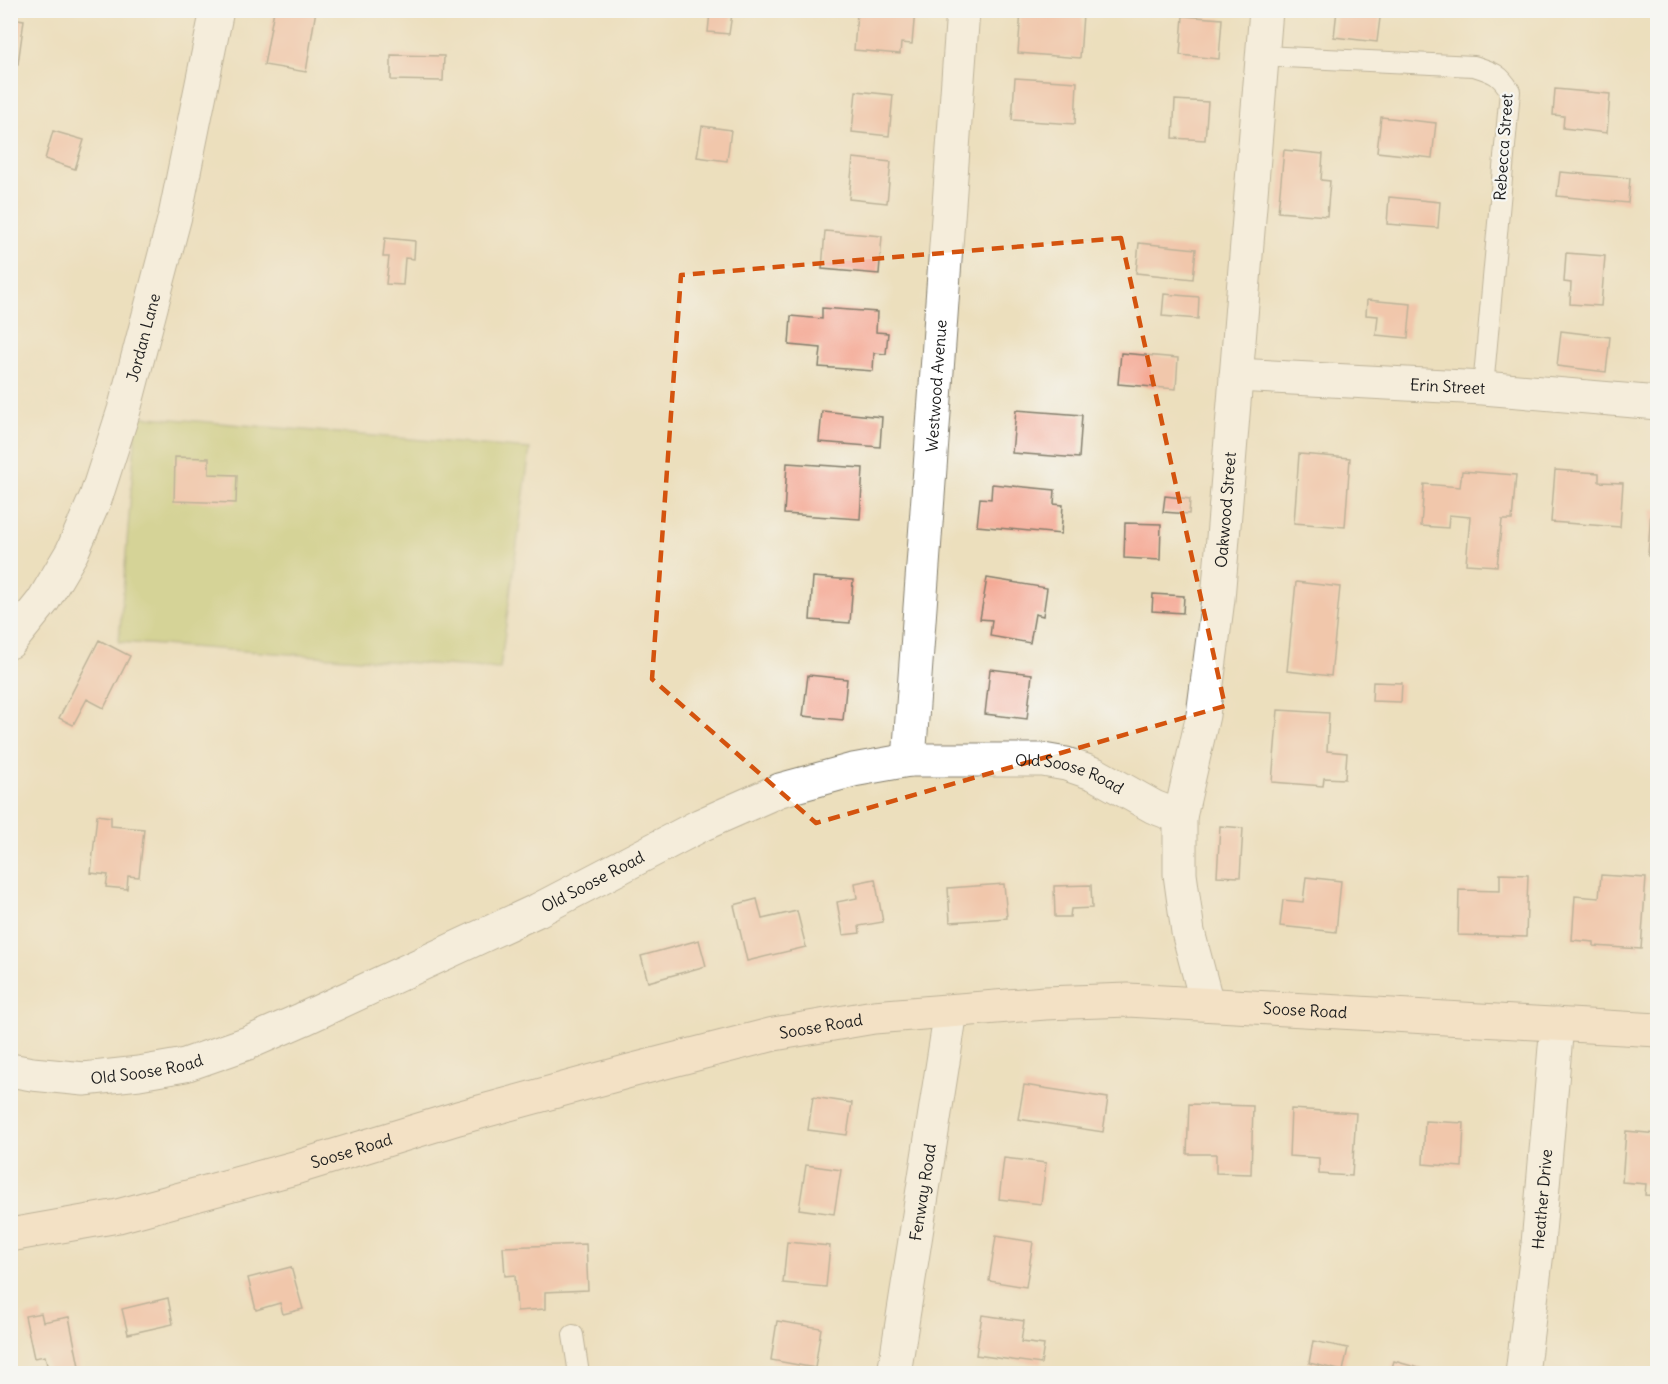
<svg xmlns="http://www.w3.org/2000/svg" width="1668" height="1384" font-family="Delius,sans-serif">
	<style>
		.green { fill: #b8c567; stroke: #6a7042; stroke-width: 1.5 }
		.building { fill: #f5aa96 }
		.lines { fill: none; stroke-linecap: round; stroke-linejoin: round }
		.lane-casing { stroke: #847e6c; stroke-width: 22 }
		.street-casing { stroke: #847e6c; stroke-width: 35 }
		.secondary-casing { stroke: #847e6c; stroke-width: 35 }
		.lane { stroke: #fff; stroke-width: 20 }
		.street { stroke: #fff; stroke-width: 33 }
		.secondary { stroke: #fbe5cf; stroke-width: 33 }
		.marked { fill: none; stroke: #d4530e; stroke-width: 4.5; stroke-dasharray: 12 8; stroke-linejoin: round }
		.labels { text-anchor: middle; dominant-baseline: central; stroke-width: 4.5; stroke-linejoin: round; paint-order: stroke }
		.street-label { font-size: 16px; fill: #1c1c1c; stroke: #f6f6f2 }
	</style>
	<rect width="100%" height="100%" fill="#f6f6f2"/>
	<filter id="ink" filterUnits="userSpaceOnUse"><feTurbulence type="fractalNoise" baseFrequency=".0167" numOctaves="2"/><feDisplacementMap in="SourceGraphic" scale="12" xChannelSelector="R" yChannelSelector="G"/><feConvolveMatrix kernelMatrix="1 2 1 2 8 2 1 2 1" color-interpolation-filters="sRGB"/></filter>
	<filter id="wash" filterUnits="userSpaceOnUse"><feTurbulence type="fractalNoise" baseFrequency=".008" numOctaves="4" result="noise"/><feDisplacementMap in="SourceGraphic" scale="24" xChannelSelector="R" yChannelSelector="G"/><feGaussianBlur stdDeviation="1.35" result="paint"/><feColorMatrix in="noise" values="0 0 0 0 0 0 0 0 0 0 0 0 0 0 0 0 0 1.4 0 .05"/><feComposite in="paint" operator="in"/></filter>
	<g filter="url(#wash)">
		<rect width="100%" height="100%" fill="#ecdfbd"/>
		<!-- green -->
		<path class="green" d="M137 416 530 449 500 669 119 642Z"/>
		<g id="blocks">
			<!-- building -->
			<path class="building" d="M274 10H316L306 72 264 65Z
				M847 10H915L912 44 901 43 900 54 854 50 857 13 847 12Z
				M1021 10 1083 14 1080 58 1018 53Z
				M1337 10H1381L1377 42 1334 37Z
				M710 12 732 14 729 34 708 32Z
				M1183 16 1222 19 1219 59 1180 55Z
				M10 18 24 20 18 64 10 63Z
				M391 55 444 56 443 81 391 80Z
				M1015 78 1077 82 1075 124 1012 120Z
				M1555 89 1610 94 1607 133 1563 128 1564 116 1553 115Z
				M856 91 893 95 889 136 852 132Z
				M1175 100 1208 102 1205 140 1173 138Z
				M1381 117 1436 123 1432 158 1377 152Z
				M702 126 731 130 727 161 697 157Z
				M53 131 84 140 75 169 45 159Z
				M1284 150 1323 154 1321 180 1330 181 1327 216 1278 212Z
				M853 158 891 162 887 203 849 199Z
				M1560 172 1630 178 1628 203 1557 196Z
				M1389 197 1440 202 1438 228 1387 224Z
				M825 231 882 236 879 274 822 269Z
				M385 238 415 241 414 259 405 258 403 285 386 284 389 257H383Z
				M1139 243 1196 249 1193 279 1136 273Z
				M1566 253 1605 256 1601 306 1570 304 1571 283 1564 282Z
				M1164 294 1199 297 1198 319 1162 316Z
				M1367 300 1411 304 1408 338 1376 335 1378 316 1366 315Z
				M822 308 877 312 876 332 888 333 886 354 874 353 873 371 819 367 821 348 789 345 791 316 822 319Z
				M1561 331 1610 337 1606 372 1557 366Z
				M1121 353 1178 358 1176 389 1118 384Z
				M1016 410 1082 415 1079 458 1012 453Z
				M822 411 882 417 880 447 819 442Z
				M1299 454 1350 458 1345 527 1294 523Z
				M175 457 209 458V474L237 475 236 503 174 501Z
				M787 463 863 468 860 519 784 514Z
				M1555 470 1599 473V482L1623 483 1620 527 1551 522Z
				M1462 471 1516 475 1512 520H1502L1497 566 1466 564 1470 517 1449 515 1448 528 1421 526 1424 484 1460 487Z
				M992 484 1055 490 1054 504 1063 505 1061 534 977 526 980 498 991 499Z
				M1165 496 1190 499 1189 514 1163 512Z
				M1651 510H1658V556H1648Z
				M1125 523 1161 524 1160 560 1124 558Z
				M813 577 853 580 850 623 810 620Z
				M987 578 1047 588 1043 616 1035 614 1030 643 990 636 992 620 980 619Z
				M1296 582 1340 587 1331 676 1287 671Z
				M1153 594 1184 596 1183 613 1152 611Z
				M99 640 130 656 104 708 87 699 73 725 59 718Z
				M990 669 1032 674 1027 719 985 714Z
				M808 675 847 679 843 720 803 716Z
				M1373 682 1402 683 1401 702 1372 701Z
				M1278 710 1329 713 1327 751 1347 753 1345 779 1324 778 1323 786 1272 782Z
				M97 815 111 817V826L144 829 139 877 128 876 127 889 106 887 108 875 91 873Z
				M1220 826 1243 828 1240 877 1217 876Z
				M1500 874 1528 875 1526 937 1458 935 1459 890 1500 891Z
				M1601 875 1646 878 1641 949 1594 946V942L1572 940 1575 896 1599 898Z
				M1306 877 1341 881 1336 932 1280 926 1283 900 1303 902Z
				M875 879 883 922 859 926 860 933 843 935 837 902 857 898 855 883Z
				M1004 884 1007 918 950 922 948 888Z
				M1091 885 1092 908 1071 909 1070 917H1055L1054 886Z
				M757 899 762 919 797 911 806 947 747 961 734 905Z
				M699 940 706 966 648 982 641 956Z
				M1024 1085 1108 1098 1103 1132 1018 1119Z
				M813 1097 852 1103 847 1135 808 1130Z
				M1189 1104 1253 1106 1251 1174 1216 1173V1154H1187Z
				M1291 1109 1356 1113 1352 1176 1319 1174V1158L1289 1156Z
				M1425 1121 1464 1123 1462 1167 1423 1164Z
				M1626 1131 1658 1134V1196L1645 1195 1646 1184 1622 1182Z
				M1004 1158 1046 1163 1041 1204 999 1199Z
				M806 1165 841 1170 834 1214 799 1209Z
				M996 1236 1033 1242 1026 1287 989 1281Z
				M787 1242 830 1246 826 1287 783 1283Z
				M586 1244 588 1290 545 1292V1309L517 1311 515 1275 505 1276 503 1247Z
				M291 1267 303 1309 283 1314 280 1303 256 1310 248 1278Z
				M168 1298 173 1324 128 1334 122 1309Z
				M41 1313 43 1322 69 1317 80 1371 69 1374H49L45 1356 34 1358 25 1316Z
				M982 1315 1024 1321 1021 1342 1044 1345 1041 1364 976 1355Z
				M777 1321 821 1328 815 1368 771 1360Z
				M1313 1341 1348 1348 1343 1371 1309 1363Z
				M1394 1361 1437 1373V1374H1390Z
				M1608 1368 1637 1372V1374H1607Z"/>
		</g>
	</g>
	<g filter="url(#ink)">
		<use href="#blocks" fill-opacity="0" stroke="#847e6c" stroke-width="1.5"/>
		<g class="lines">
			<!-- lane casing -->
			<g class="lane-casing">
				<path id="lane" d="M1262 56 1474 66C1493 72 1500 74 1510 91L1483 388
					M573 1335 579 1374"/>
			</g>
			<!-- street casing -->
			<g class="street-casing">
				<g id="street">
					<path id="s1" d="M1236 375 1483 388 1658 403"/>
					<path id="s2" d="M10 642 43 601 72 552 96 497 124 410 175 216 217 10"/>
					<path id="s3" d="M909 760 963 10"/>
					<path id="s4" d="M1207 1004 1188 932 1180 874V817L1203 715 1218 599 1266 10"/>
					<path id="s5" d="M10 1070 32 1074 84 1079 139 1073 185 1065 248 1043 303 1019 538 910 701 825 780 790 853 770 909 760H1043L1066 764 1095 774 1154 807 1180 817"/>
					<path id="s6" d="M894 1374 951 1011"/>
					<path id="s7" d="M1522 1374 1538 1244 1557 1024"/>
				</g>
			</g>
			<!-- secondary casing -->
			<g class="secondary-casing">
				<g id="secondary">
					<path id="s8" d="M10 1235 118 1216 298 1167 458 1118 626 1072 774 1034 874 1017 1045 1003 1128 1000 1658 1030"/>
				</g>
			</g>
			<!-- lane -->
			<use href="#lane" class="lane"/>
			<!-- street -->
			<use href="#street" class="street"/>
			<!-- secondary -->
			<use href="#secondary" class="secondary"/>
		</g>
	</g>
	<!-- marked area -->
	<path d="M0 0H1668V1384H0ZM1121 238 1225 706 816 823 652 679 681 275Z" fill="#ecdfbd" fill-opacity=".55" fill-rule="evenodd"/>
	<path class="marked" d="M1121 238 1225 706 816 823 652 679 681 275Z"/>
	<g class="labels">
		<!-- street labels -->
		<g class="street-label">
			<text transform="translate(1503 147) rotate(-86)">Rebecca Street</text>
			<text stroke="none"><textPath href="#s2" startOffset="336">Jordan Lane</textPath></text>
			<text stroke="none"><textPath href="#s3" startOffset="375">Westwood Avenue</textPath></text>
			<text stroke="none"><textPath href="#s1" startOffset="212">Erin Street</textPath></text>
			<text stroke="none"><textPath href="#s4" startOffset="501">Oakwood Street</textPath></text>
			<text stroke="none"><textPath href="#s5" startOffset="1128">Old Soose Road</textPath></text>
			<text stroke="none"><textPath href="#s5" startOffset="624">Old Soose Road</textPath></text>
			<text stroke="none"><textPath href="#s8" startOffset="1324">Soose Road</textPath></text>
			<text stroke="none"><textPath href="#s8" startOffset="838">Soose Road</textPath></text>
			<text stroke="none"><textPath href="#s5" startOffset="138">Old Soose Road</textPath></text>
			<text stroke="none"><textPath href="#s8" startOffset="352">Soose Road</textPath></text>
			<text stroke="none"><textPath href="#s6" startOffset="184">Fenway Road</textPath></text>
			<text stroke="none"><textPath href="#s7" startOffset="176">Heather Drive</textPath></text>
		</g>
	</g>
	<!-- margin -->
	<rect width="1668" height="1384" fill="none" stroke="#f6f6f2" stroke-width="36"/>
</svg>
